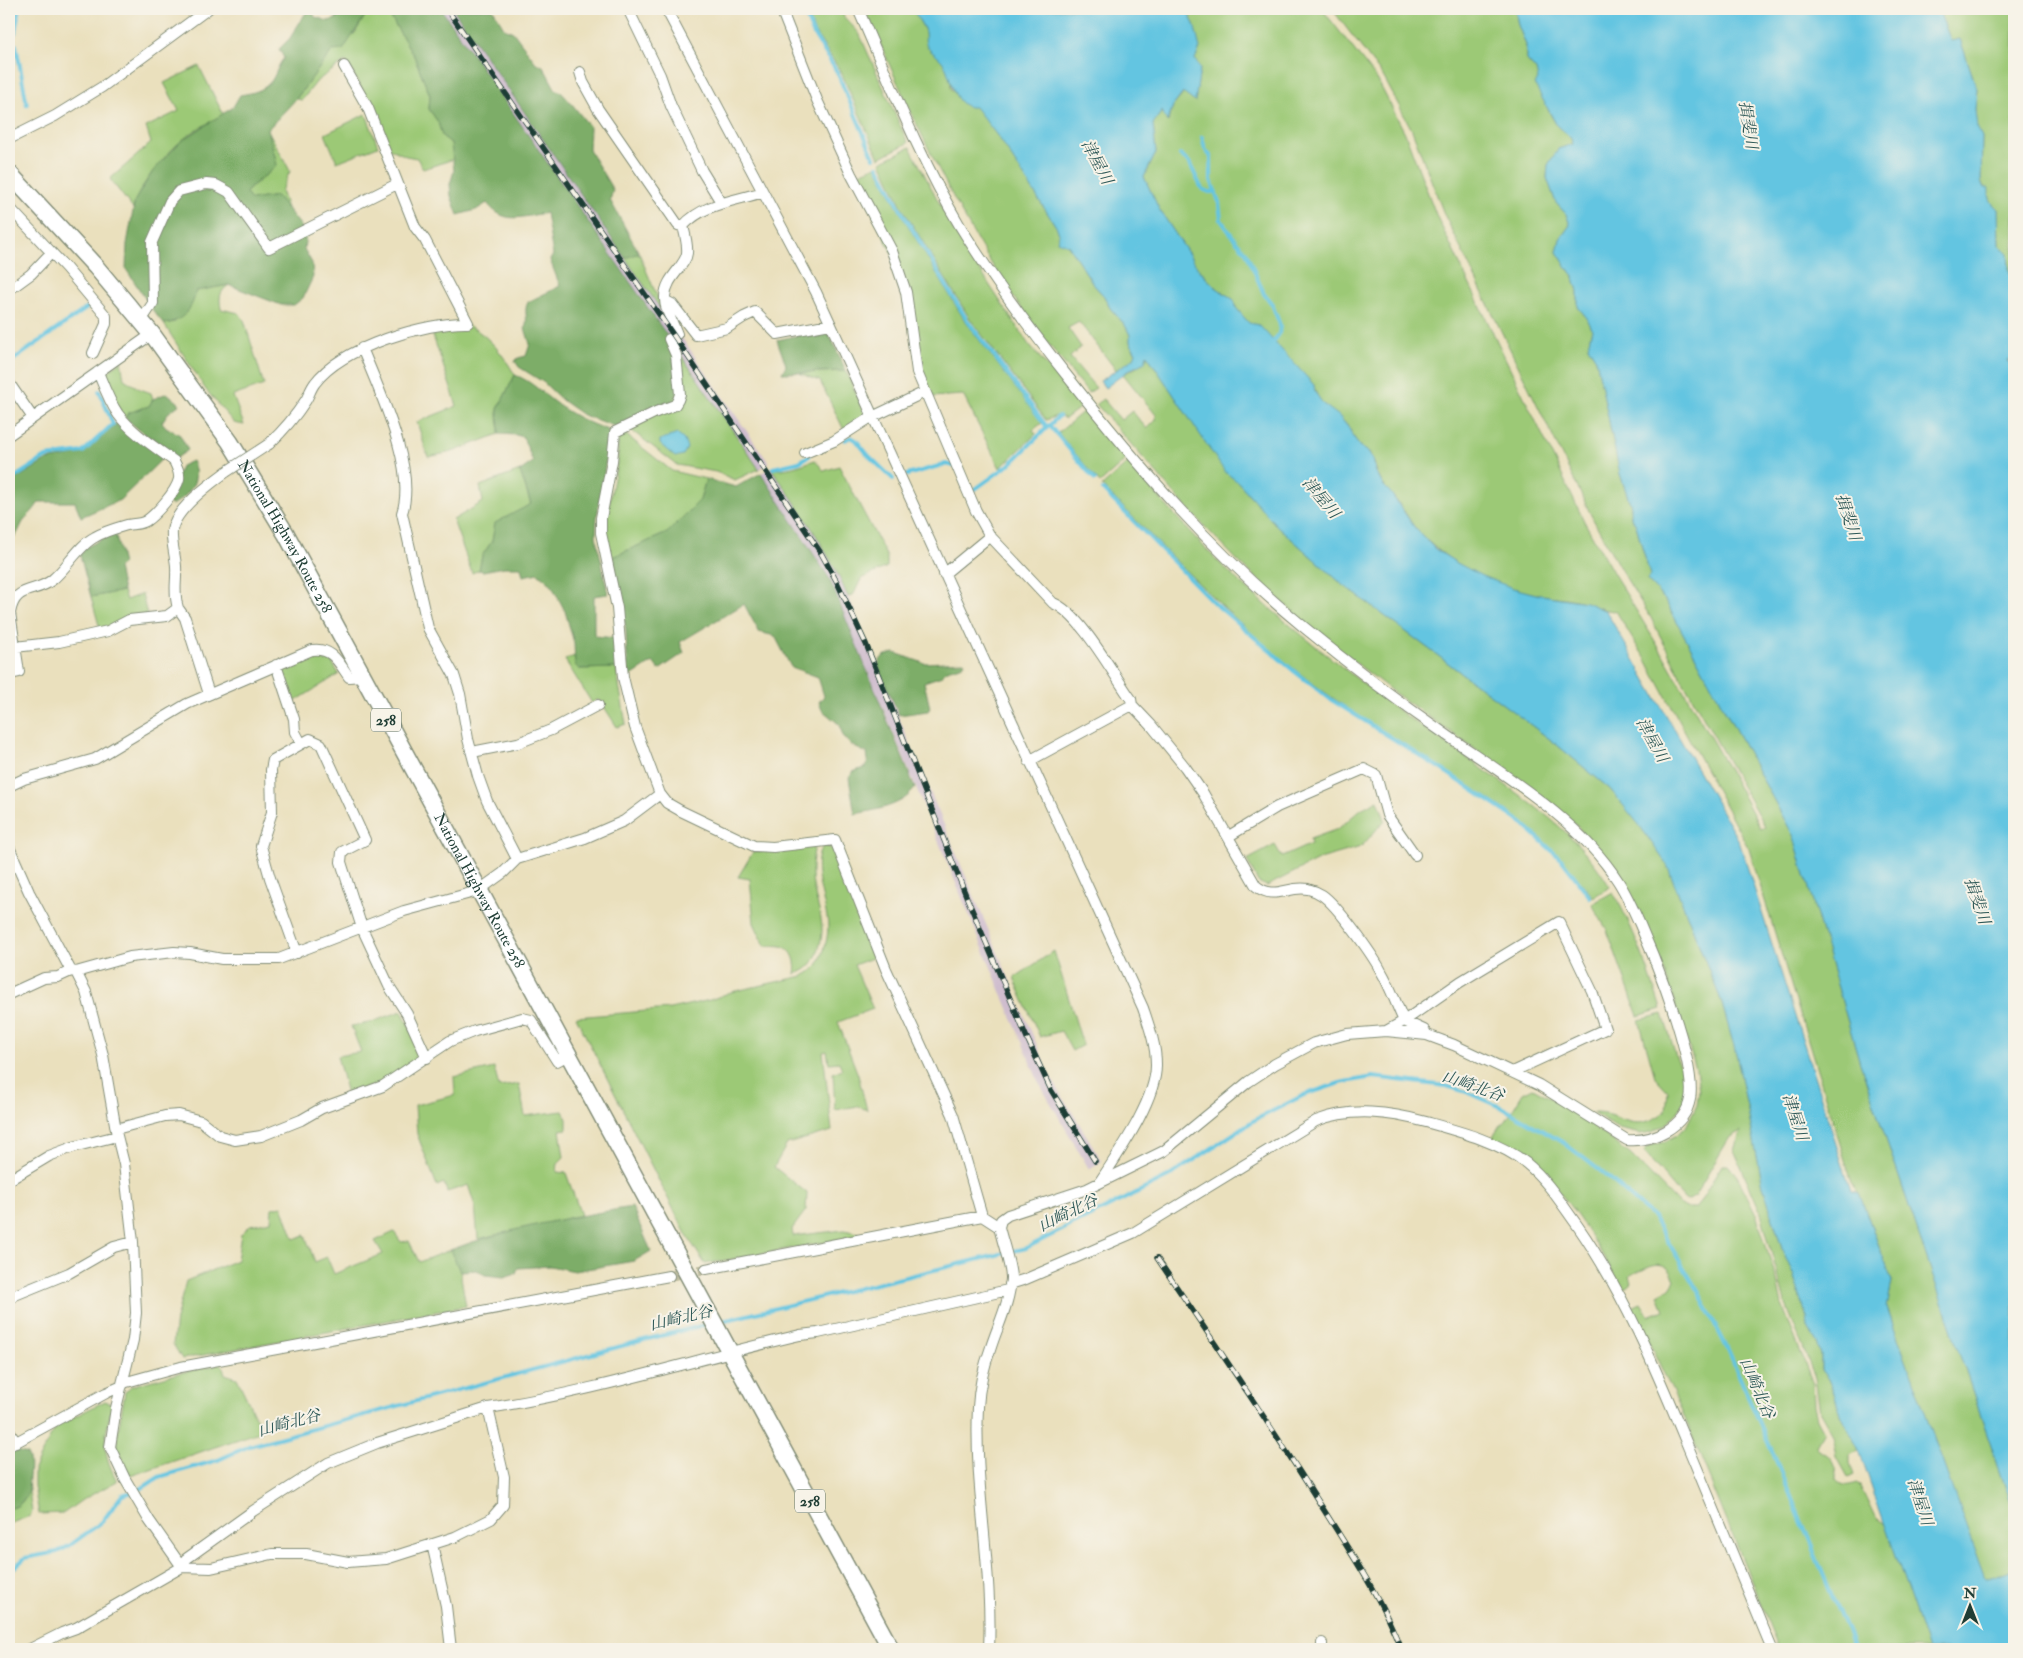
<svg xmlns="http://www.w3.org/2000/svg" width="2023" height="1658" font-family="'IM FELL Double Pica','Noto Serif JP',serif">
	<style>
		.industrial { fill: #cfbdce }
		.green { fill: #9cc976; stroke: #5e8355 }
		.forest { fill: #7dad67; stroke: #4e754e }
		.water { fill: #63c5e1; stroke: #41818a }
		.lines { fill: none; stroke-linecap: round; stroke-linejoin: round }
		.stream { stroke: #63c5e1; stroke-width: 4 }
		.minor-tunnel { stroke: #c1bfa2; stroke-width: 10; stroke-dasharray: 10 5; stroke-linecap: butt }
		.minor-casing { stroke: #848e78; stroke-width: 12 }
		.trunk-casing { stroke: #848e78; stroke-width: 19 }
		.minor { stroke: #fff; stroke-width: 10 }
		.trunk { stroke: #fff; stroke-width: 16 }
		.rail-casing { stroke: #1f3d34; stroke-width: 5.5 }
		.rail { stroke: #f7f3e8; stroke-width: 4; stroke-dasharray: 11; stroke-linecap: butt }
		.minor-bridge-casing { stroke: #848e78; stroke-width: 12; stroke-linecap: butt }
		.minor-bridge { stroke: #fff; stroke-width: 10 }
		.labels { text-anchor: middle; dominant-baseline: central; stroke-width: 4; stroke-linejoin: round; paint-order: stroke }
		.shield { fill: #f7f3e8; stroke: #60746a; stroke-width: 1 }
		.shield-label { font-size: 14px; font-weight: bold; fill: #1f3d34 }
		.street-label { font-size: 15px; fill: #1f3d34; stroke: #f7f3e8 }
		.water-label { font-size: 16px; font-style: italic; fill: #2d5857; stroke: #f7f3e8 }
	</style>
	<rect width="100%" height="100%" fill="#f7f3e8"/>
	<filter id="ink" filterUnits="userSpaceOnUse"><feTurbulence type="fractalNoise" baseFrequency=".02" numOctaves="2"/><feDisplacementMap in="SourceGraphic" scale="10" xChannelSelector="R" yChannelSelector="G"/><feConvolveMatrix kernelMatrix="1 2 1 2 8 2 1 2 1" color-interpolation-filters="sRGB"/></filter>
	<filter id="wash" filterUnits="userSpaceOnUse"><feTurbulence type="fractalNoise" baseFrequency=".0096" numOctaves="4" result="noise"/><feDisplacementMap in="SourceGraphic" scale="20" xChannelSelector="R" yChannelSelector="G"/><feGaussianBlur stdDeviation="1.12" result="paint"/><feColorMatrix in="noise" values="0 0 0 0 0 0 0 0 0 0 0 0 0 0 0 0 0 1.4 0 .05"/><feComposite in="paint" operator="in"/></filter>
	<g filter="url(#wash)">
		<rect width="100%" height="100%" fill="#eae0bd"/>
		<!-- industrial -->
		<path class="industrial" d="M441 9H453L769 463 759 469Z
			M771 468 804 514 840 578 1050 1076 1102 1161 1089 1169 1039 1083 829 578 761 473Z"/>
		<!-- green -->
		<path class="green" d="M806 9H841L844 17 859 33 908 143 879 158 841 72 814 31Z
			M865 9H913L925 31 929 49C943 57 951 73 951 89L975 106 1002 142 1057 228 1059 234 1057 237 1068 245 1094 285 1104 296 1110 308 1125 325 1130 335V342L1136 354 1134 358 1116 370 1079 322 1068 328 1081 347 1070 357 1096 388 1088 393C1054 351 1019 309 991 263 941 182 903 96 865 9Z
			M1186 9H1322L1377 79 1405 133 1437 217 1585 523 1614 574 1661 651 1733 777 1761 829 1765 827 1683 681 1651 618 1621 570 1593 519 1444 214 1412 130 1383 76 1332 9H1515L1518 25 1526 45V59L1536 70 1549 112 1556 124 1571 138 1573 144 1558 149 1548 165 1547 178 1556 203 1566 214 1570 225 1560 239 1557 252 1574 278 1578 291V307L1587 318 1592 329 1588 346 1596 359 1620 474 1631 506V517L1636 525 1650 575 1647 580 1665 600 1794 837 1860 1063 2014 1512V1569L1985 1580 1887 1308 1892 1281 1859 1193 1853 1186 1749 849 1644 656C1633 642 1626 627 1616 611 1602 611 1590 603 1576 600 1563 597 1549 597 1535 594 1492 585 1446 563 1417 530 1411 523 1407 515 1402 508 1396 499 1388 492 1383 484 1376 475 1376 462 1369 453 1366 450 1360 448 1358 444 1354 439 1352 432 1349 427 1337 413 1316 405 1314 385L1255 325 1249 324 1237 309 1234 300 1214 286 1200 271 1159 209 1144 177 1156 153 1153 124 1162 111 1168 122 1173 106 1184 93 1195 102 1200 69 1195 59 1194 24Z
			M1938 9H2014V286L2009 270V262L1999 245 1998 209 1991 203 1989 194 1981 182 1982 137 1976 127 1975 109 1977 89 1960 39 1951 41Z
			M368 11 390 16 414 56 430 95 429 109 438 122 442 136 451 143 454 159 423 169 417 158 406 156 387 147 370 103 346 61 318 80 302 100 296 99 332 51 355 33Z
			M199 66 223 114C209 123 192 131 180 142 163 157 137 188 133 209L110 179 151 143 146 127 179 111 164 83Z
			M366 114 378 146 337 162 325 134Z
			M268 130 290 171 281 191 288 211 277 196 251 200 246 193C255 182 267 176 277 165Z
			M910 147 954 231 1029 345 1082 406 1065 419 1059 415 1046 420 970 319 904 211 881 162Z
			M876 166 900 212 965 321 1042 423 1033 430 1036 434 1000 468 963 395 932 397 920 368 910 292 855 175Z
			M639 253 656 294 667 313 665 315 625 258Z
			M229 285C219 292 219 297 221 309L239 313 244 320 264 385 233 396 244 425 234 423 206 390 164 324 175 322 195 291Z
			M469 326C490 336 504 356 515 375L498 409 499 434 452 452 428 457 417 422 457 406 431 330Z
			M677 349 759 469 735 480 716 472 677 465 631 430V428Z
			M1147 355 1225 471 1239 483 1276 525 1342 584 1551 740 1610 789 1641 826 1667 865 1721 1000 1737 1057 1763 1186 1783 1252 1793 1273 1807 1318 1808 1327 1817 1343 1821 1354V1370L1828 1379 1834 1393 1840 1414 1859 1450 1850 1455V1463L1854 1474 1848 1477 1837 1457 1833 1435 1820 1412 1815 1378 1785 1302 1761 1213 1734 1150 1741 1131 1730 1137 1694 1197 1689 1200 1684 1199 1644 1152 1649 1146 1664 1142 1676 1135 1686 1127 1697 1104 1699 1090 1696 1069 1661 961 1635 904 1579 828 1536 792 1392 691 1305 623 1238 561 1186 507 1096 404 1103 399 1121 420 1132 411 1147 429 1156 420V415L1123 374 1137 367Z
			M121 361 124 379 140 389 151 393 153 399 149 406 136 410 125 418 116 406 104 375Z
			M846 371 866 416 844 430 820 381 799 373Z
			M1085 410 1127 459 1100 483 1058 433Z
			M625 434 672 471 706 479 700 500 667 533 610 558 605 537 606 520 618 458V436Z
			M815 460 824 471 839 466 887 557V567L861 579 854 594 848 597C829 551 800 509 771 468 784 472 803 464 815 460Z
			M1129 462C1161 500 1193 537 1228 571 1276 616 1328 656 1379 696 1417 725 1458 751 1497 779 1542 811 1581 838 1610 887L1593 897C1571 870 1550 844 1523 823 1511 813 1498 805 1486 797 1434 762 1380 732 1330 696 1245 636 1175 559 1102 486Z
			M520 471 531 505 496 523 492 541 482 556 479 570 472 573 453 520 483 502 480 486Z
			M123 591 126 600 142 594 147 615 100 629 91 597Z
			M311 653 329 657 339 674 294 702 282 669 284 664Z
			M574 656 575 664 579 669 616 668 626 724 617 727 599 699 592 703 565 660Z
			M1378 800 1385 820 1361 847 1320 859 1267 886 1258 882 1247 860 1275 845 1282 857 1311 844 1310 839 1338 829 1361 809Z
			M811 846 814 850C812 862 811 873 813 885 818 914 828 924 817 954 813 965 806 971 795 974 797 963 794 950 782 946 777 945 770 946 765 946L754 923 750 879 738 877 753 852Z
			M823 846H828L836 853 875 957 854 965 873 1009 838 1022 858 1075 867 1110 858 1106 835 1110 833 1073 842 1069 839 1062 829 1063 827 1051 823 1052 832 1131 787 1144 774 1167 807 1193 806 1210 792 1229 793 1236 844 1230 859 1233V1236L705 1264 687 1236 576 1017 670 1009 710 1000 731 992 803 976C816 970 819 964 824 950 826 943 828 935 828 927 828 906 808 866 823 846Z
			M1613 892C1634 929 1648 968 1661 1009L1638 1016 1607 930 1592 904Z
			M1054 951 1083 1045 1072 1051 1061 1031 1040 1037 1014 978Z
			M402 1011 421 1051 420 1058 385 1082 347 1094 337 1056 361 1052 351 1026 369 1023Z
			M1663 1014 1676 1057 1686 1077 1684 1101 1677 1113 1667 1123 1652 1132 1640 1134 1619 1129 1592 1113C1624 1112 1632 1137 1666 1111L1668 1091 1655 1077 1639 1020Z
			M494 1068 499 1087 519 1084 525 1116 563 1111 567 1119V1129L560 1130 564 1157 558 1163 557 1172 566 1173 581 1215 478 1239 475 1206 468 1185 447 1192 444 1183 437 1186 417 1134 415 1105 455 1095 454 1077Z
			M1533 1088 1574 1111 1631 1155 1678 1203 1686 1208H1696L1722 1165H1728L1737 1176 1756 1214 1777 1281 1782 1305 1813 1384 1814 1405 1817 1419 1824 1432 1816 1446 1820 1451C1832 1455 1838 1467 1837 1480 1844 1487 1848 1486 1856 1483L1860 1485 1875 1517 1885 1524 1928 1649H1779L1682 1411 1632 1307 1641 1303 1649 1316 1664 1310 1658 1295 1670 1288 1675 1280C1665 1254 1648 1266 1630 1276L1632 1283 1623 1289C1597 1246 1558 1177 1516 1150 1509 1145 1500 1142 1492 1138L1498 1128 1506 1121 1523 1093Z
			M282 1206 294 1239 305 1235 315 1262 327 1257 334 1274 383 1254 375 1241 394 1232 401 1242 409 1241 419 1262 450 1250 460 1271 466 1306 182 1359 173 1344 176 1319 186 1281 237 1260 241 1234 250 1225 271 1221 272 1208Z
			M222 1364 225 1374 237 1378 262 1431 130 1476 117 1449V1438L125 1392 131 1386 179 1373Z
			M105 1401 113 1404C104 1438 100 1448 117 1481L82 1500 64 1513 39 1514 34 1486V1469L49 1439 58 1425Z
			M29 1491 32 1512 30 1516 9 1524V1508C20 1508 24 1499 29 1491Z"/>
		<!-- forest -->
		<path class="forest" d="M339 9H441L666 334 673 355 678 392 673 402 619 426H614L583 415 563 401 543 382 519 367 515 361 518 358 526 356 530 344 525 328C529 319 523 311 528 302L560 286 550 260 553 255 546 213C522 216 505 226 487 203L476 210 458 215 451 196 450 184 454 171 451 143 442 136 438 122 429 109 430 95 414 56 390 16 368 11 343 50 332 51 296 99 268 129 277 165C267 176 255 181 246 193L251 200 277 196 301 226 306 235 304 249 312 263 313 277 303 298 294 305H281L229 285 196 291C192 310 183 321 164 324L154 312 126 269 127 244 135 200 153 171 180 142 233 107 240 95C252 93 264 91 272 80 277 72 278 65 284 58L279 49 290 38 305 14 312 11 315 17 328 21 336 19Z
			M453 9H493L504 28 513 32 536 63 543 66 556 90 560 91 572 104 590 127 589 150 613 190 610 200 639 253 625 258Z
			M827 329 846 371 782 373 786 365 777 340Z
			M515 375C532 381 544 395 558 405 574 416 590 424 608 430L610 435 597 517 596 536 608 594 594 596V633L595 636 615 638 616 668 579 669 575 665 574 643 565 611 551 584 538 573 523 576 521 567H504L483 571 479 570 482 556 492 541 495 523 531 504 520 471 533 462 523 437 516 435 499 434 498 409Z
			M167 393 180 404 168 413 162 422 166 427 180 435 188 450 175 459 125 418 128 413 149 406 153 399Z
			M119 421 162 456 160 461 120 500 81 517 75 502H39C35 510 28 515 23 522 19 529 17 538 9 541V483L47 460 84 453Z
			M192 461C202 480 189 496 172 505L168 503 181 466Z
			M761 473 829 578 915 788C903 806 876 810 855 814L849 778 853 772 866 767 868 761 867 753C852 746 843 743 840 725L822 710 819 702 824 696 818 677 791 667 775 636 759 632 744 604 680 642 684 653 659 670 653 662 628 678 626 631 622 604 610 558 667 533 700 500 706 479 736 487Z
			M115 532 123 564 118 568 123 591 91 597 80 555 85 548Z
			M895 653 924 663 964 661 965 663C958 670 946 666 942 676L924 682 930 708 928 711 899 715 878 666C881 655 885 655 895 653Z
			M632 1207 651 1251 634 1261 575 1271 550 1266 518 1268 516 1273 504 1277 485 1275 477 1270 460 1271 450 1250C508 1228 571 1217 632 1207Z
			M18 1451 27 1454C33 1465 27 1479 29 1491 24 1499 20 1508 9 1508V1452Z"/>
		<!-- water -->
		<path class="water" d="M913 9H1186L1194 24 1200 48 1195 59 1200 69 1195 102 1183 93 1173 106 1167 122 1162 111 1153 124 1156 153 1144 177 1159 209 1200 271 1214 286 1234 300 1237 309 1249 323 1259 325 1314 385 1315 392 1323 404 1339 416 1348 427 1359 446 1367 451 1373 459 1376 472 1383 485 1390 492 1415 528 1435 549 1457 563 1482 576 1513 588 1536 594 1586 602 1606 611 1739 841 1851 1191 1859 1193 1892 1281 1887 1308 1985 1579 2014 1569V1649H1928L1859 1450 1840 1414 1834 1393 1828 1379 1821 1370V1354L1817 1343 1808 1327 1807 1318 1793 1274 1783 1252 1763 1186 1737 1057 1721 1000 1667 865 1640 826 1610 789 1551 740 1342 584 1276 525 1239 483 1225 472 1147 355 1145 362 1129 370 1105 388 1100 381 1134 358 1136 353 1130 342V335L1125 325 1110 308 1104 296 1094 285 1068 245 1057 241 1059 234 1057 228 1002 142 975 107C953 110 952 78 944 64 939 56 933 54 928 48 923 41 927 36 924 29 921 22 916 17 913 9Z
			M1515 9H1938L1951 41 1960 39 1977 89 1975 109 1977 127 1982 137 1981 182 1984 188H1989C1988 198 1991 203 1998 209L1999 245 2008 253 2009 270 2014 286V357L2008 360 2011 367H2014V1512L1860 1063 1794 837 1665 600 1647 580 1650 575 1636 525 1631 517V506L1620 474 1596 359 1588 346 1592 329 1587 318 1578 307V291L1574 278 1557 252 1560 239 1570 225 1566 214 1556 203 1547 178 1548 165 1558 149 1573 144 1571 138 1556 124 1535 85 1538 79 1536 70 1526 59V45L1518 25Z
			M677 434 684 440 687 448 683 455 675 457 660 444V440C666 437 671 437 677 434Z"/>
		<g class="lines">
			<!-- stream -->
			<path class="stream" d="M803 9 813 33 837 72 874 158
				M15 33 19 9
				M16 45 27 105
				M1202 137 1205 149 1211 157V180L1219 202 1221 220 1236 241 1246 252 1264 294 1272 304 1280 325 1279 334 1272 344
				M1180 155 1189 162 1202 189 1209 192H1216
				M878 166 902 212 967 320 1047 427
				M9 363 87 308
				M1049 425 1095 480
				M845 440 851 437 856 440 869 456 893 479
				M773 468 799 462 809 456
				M907 475 946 464 954 466
				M9 481 46 457 83 452 113 424 99 391
				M974 490 1010 464 1059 416
				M1103 490 1213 602 1295 672 1330 699 1449 774 1522 823 1562 860 1590 897
				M718 1322 1026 1248 1168 1177 1253 1121 1304 1095 1340 1083 1373 1077 1446 1086 1467 1092 1501 1107 1564 1143 1607 1176 1653 1217 1698 1291 1726 1346 1773 1453 1854 1649
				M9 1572 25 1558 57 1552 69 1546 102 1522 122 1495 139 1490 159 1477 218 1460 249 1446 644 1340 709 1324"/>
		</g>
	</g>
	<g filter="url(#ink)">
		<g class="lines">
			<!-- minor-tunnel -->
			<path class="minor-tunnel" d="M669 1276 706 1269"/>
			<!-- minor casing -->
			<g class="minor-casing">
				<path id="minor" d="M628 9 660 75 671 106 702 171 721 202
					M666 9 816 292 1143 1008C1149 1026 1156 1045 1156 1064 1157 1099 1118 1154 1099 1183
					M781 9 817 100 851 174 892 251 906 292 917 372 976 511 990 536 1053 603C1080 613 1113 674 1131 699L1132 705 1151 725 1185 767 1203 793 1256 886C1275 901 1288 885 1308 889 1312 890 1319 893 1322 895 1337 905 1372 954 1381 971 1390 986 1396 1004 1404 1021L1386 1031
					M858 9C890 82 919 157 960 226 991 277 1027 325 1064 372 1136 464 1214 554 1305 628 1351 666 1399 702 1448 736 1507 777 1579 820 1618 881 1641 917 1698 1060 1690 1099 1685 1127 1653 1142 1627 1140L1539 1085 1454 1045 1427 1035 1386 1031 1347 1034 1314 1043 1275 1064 1248 1082 1164 1151 1087 1189 1008 1215 1001 1220 999 1227C1002 1240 1011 1266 1011 1278 1010 1302 998 1325 991 1347 984 1366 979 1387 978 1407 974 1488 993 1568 989 1649
					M580 72 583 82 598 109 678 225 683 226
					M9 139 55 116 102 87 208 9
					M9 207 66 268 106 316V324L93 353
					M9 290 31 274 51 253
					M666 301 672 304 696 335 727 328 744 317 755 312 777 334 830 324
					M141 321 153 303 152 242 170 201 179 191 206 184 216 185 229 192 269 248 397 184
					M677 334C673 323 664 308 665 297 665 278 686 266 687 253 688 245 685 234 683 226 704 203 735 201 763 192
					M669 339 676 355 680 394 678 400 675 405 656 412 615 432 612 461 601 518V533L617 608 623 677 635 727 660 794 667 803 681 811 754 846 773 847 835 840 886 969 953 1115 982 1216
					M362 348C379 391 417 468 402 513L428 628 454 675 460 694 468 739 478 776 487 801 517 859
					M9 383 33 418
					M9 435 152 334
					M269 444C283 431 295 417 306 400 309 395 311 388 315 383 342 347 425 322 468 323L425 240 415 227 368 108 344 66
					M805 453 834 441 868 419 925 392
					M944 574 990 536
					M178 608 185 618 209 694
					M15 647 59 642 108 631 129 620 167 616 178 608C173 592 177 582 176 566 175 554 171 542 172 531 174 510 211 483 226 472
					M276 665 294 719 295 732 301 743
					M9 674 19 672 10 613C15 584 35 594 52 580 67 568 79 545 95 537 105 531 117 528 127 525 133 524 141 524 146 521 156 514 176 492 179 479 180 473 177 467 174 461 155 447 132 433 118 414 109 401 104 387 98 372
					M472 752 518 743 551 730 598 705
					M1029 761 1132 705
					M9 786 24 779 95 759 187 704 312 650C332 647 339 663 349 677L362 676
					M1229 836 1277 807 1364 769 1376 775 1387 815 1415 855
					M9 847 29 892 71 971 76 972 86 992 103 1055 117 1136 124 1164 133 1242 136 1313 133 1340 116 1408 110 1447 125 1479 149 1520 182 1567
					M297 953 270 878 261 846 272 812 271 770 273 760 310 739 321 744 365 840 342 852 341 862 362 928 389 986 407 1014 427 1058
					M76 972 130 957 174 952 190 953 222 959H279L404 911 478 891 503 873 517 859 585 838 624 821 660 794
					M9 994 44 978 58 977 71 971
					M1427 1035 1424 1030 1404 1021 1460 982 1559 922 1592 991 1605 1029 1514 1071
					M116 1129 165 1116 179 1115 201 1121 220 1136 235 1140 261 1136 301 1120 322 1108 383 1086 450 1041 475 1031 522 1018 531 1020 557 1061 568 1055
					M9 1180 49 1156 73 1147 117 1136
					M706 1269 982 1216 999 1227
					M1010 1284 1026 1279 1133 1233 1316 1121C1352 1107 1390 1112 1426 1122 1458 1131 1500 1142 1526 1163 1547 1180 1561 1203 1577 1225 1625 1294 1657 1372 1689 1449 1717 1516 1744 1583 1772 1649
					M9 1300 15 1295 69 1273 114 1247 133 1242
					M123 1383 181 1367 669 1276
					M9 1431 16 1443
					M9 1446 106 1393 122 1386
					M432 1544 446 1606 451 1649
					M182 1567 186 1559 253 1511 328 1463 377 1443 488 1408
					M1322 1643V1649
					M30 1649 62 1633 76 1628 182 1567 211 1568 272 1554H306L348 1562 386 1559 455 1537 491 1519 503 1505 504 1477 488 1408C594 1392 696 1359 800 1335L818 1333 1008 1290"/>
			</g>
			<!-- trunk casing -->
			<g class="trunk-casing">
				<g id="trunk">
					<path id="s1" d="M9 173 96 267 152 334 230 442 286 534 891 1649"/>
				</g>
			</g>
			<!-- minor -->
			<use href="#minor" class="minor"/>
			<!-- trunk -->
			<use href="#trunk" class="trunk"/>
			<!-- rail casing -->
			<g class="rail-casing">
				<path id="rail" d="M447 9 674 336 821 553 837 582 866 644 967 898 1027 1038 1051 1090 1095 1161
					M1157 1258C1213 1341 1269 1422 1322 1507 1351 1553 1382 1599 1401 1649"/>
			</g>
			<!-- rail -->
			<use href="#rail" class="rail"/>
			<!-- minor-bridge casing -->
			<g class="minor-bridge-casing">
				<path id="minor-bridge" d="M226 472 269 444"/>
			</g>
			<!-- minor-bridge -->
			<use href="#minor-bridge" class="minor-bridge"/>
		</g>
	</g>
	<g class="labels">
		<!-- shield labels -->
		<g class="shield">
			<rect x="371" y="708.5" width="30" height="23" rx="4"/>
			<rect x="795" y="1489.5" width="30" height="23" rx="4"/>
		</g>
		<g class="shield-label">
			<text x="386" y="720">258</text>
			<text x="810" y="1501">258</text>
		</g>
		<!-- street labels -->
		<g class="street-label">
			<text stroke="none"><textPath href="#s1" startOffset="458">National Highway Route 258</textPath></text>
			<text stroke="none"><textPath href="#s1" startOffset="862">National Highway Route 258</textPath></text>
		</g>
		<!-- water labels -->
		<g class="water-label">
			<text transform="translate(1748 125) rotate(81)">揖斐川</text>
			<text transform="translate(1097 162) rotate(62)">津屋川</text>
			<text transform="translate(1321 498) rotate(50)">津屋川</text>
			<text transform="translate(1848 517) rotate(72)">揖斐川</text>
			<text transform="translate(1652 740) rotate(61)">津屋川</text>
			<text transform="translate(1977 901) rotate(71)">揖斐川</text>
			<text transform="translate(1473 1086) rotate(19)">山崎北谷</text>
			<text transform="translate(1795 1117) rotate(72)">津屋川</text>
			<text transform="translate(1068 1213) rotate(-26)">山崎北谷</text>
			<text transform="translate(681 1318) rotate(-13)">山崎北谷</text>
			<text transform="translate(1757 1388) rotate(67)">山崎北谷</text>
			<text transform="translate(289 1423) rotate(-15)">山崎北谷</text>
			<text transform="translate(1920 1502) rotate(72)">津屋川</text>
		</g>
	</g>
	<!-- margin -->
	<rect width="2023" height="1658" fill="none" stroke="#f7f3e8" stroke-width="30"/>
	<!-- north arrow -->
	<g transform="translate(1970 1606)" stroke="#f7f3e8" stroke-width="4" paint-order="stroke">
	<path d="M0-4L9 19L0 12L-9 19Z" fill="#1f3d34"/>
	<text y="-8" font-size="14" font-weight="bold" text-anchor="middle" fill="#1f3d34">N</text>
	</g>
</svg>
